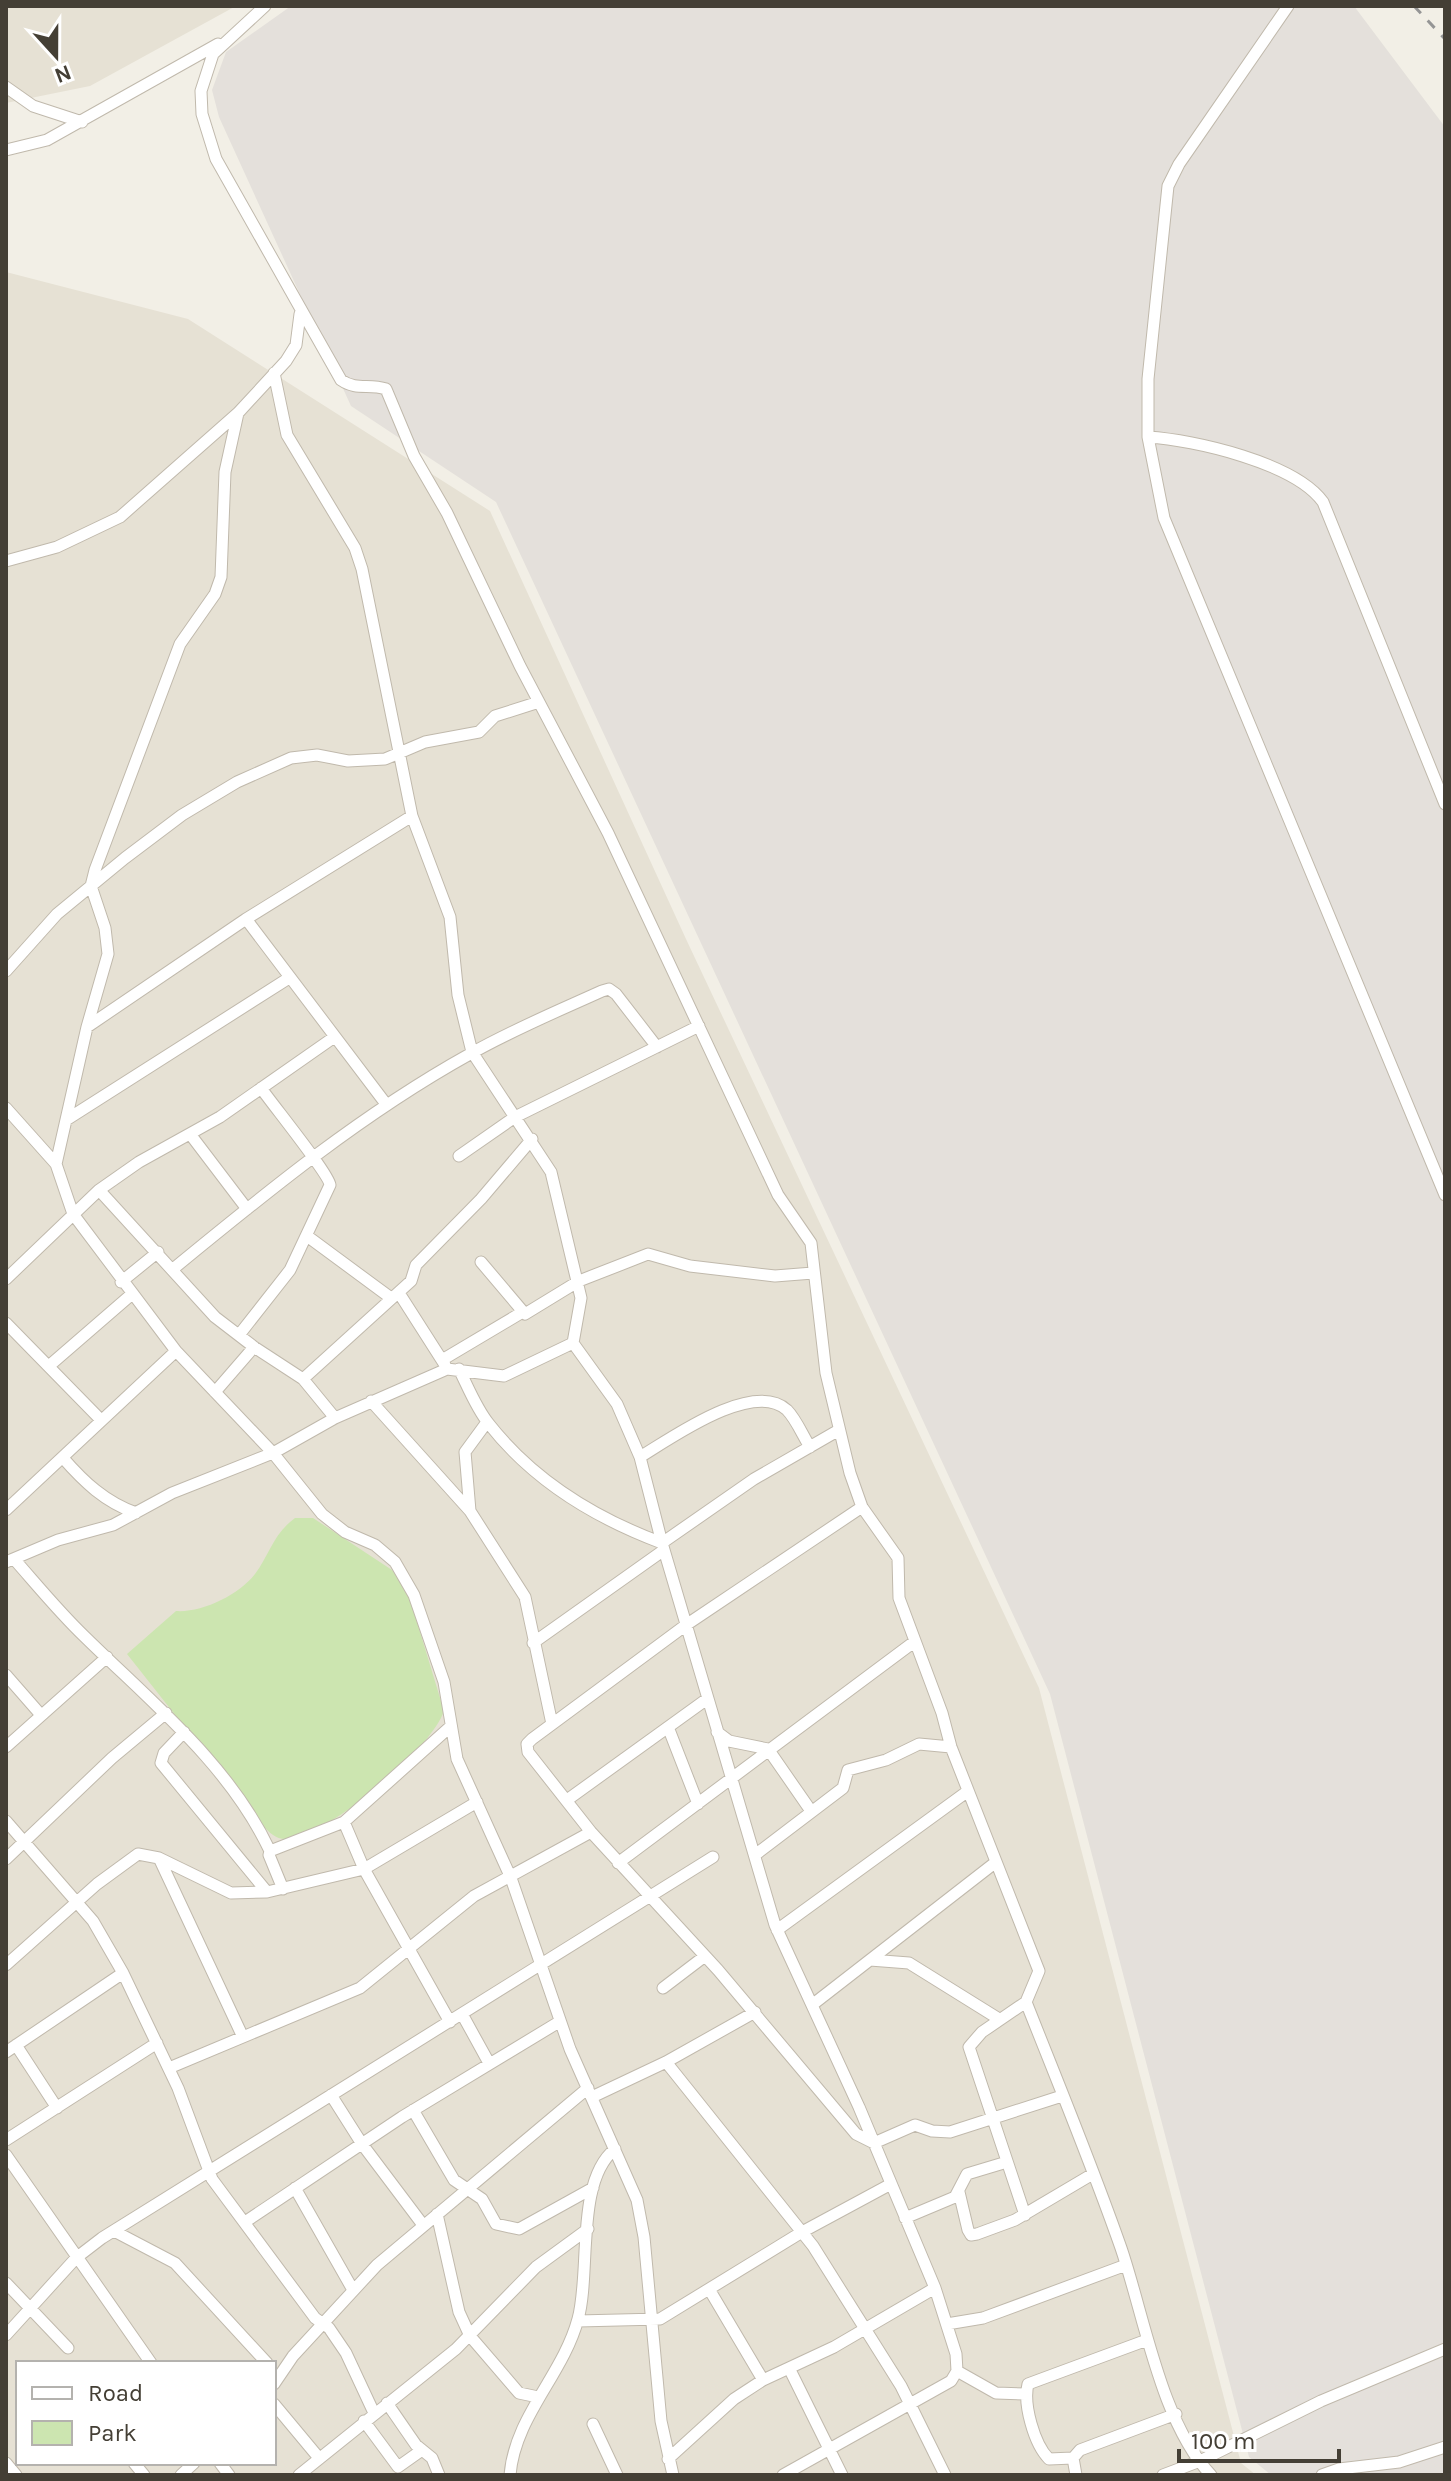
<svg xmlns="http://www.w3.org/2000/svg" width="1451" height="2481" font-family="Karla,sans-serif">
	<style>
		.residential { fill: #e6e1d4; fill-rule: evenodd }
		.industrial { fill: #e4e0db }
		.green { fill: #cce5b0 }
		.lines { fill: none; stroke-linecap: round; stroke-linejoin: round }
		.street-casing { stroke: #c0b9ac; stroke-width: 13 }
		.street { stroke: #fff; stroke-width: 11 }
		.rail { stroke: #959595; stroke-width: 3; stroke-dasharray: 10 10; stroke-linecap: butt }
	</style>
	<rect width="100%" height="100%" fill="#f2efe6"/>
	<!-- residential -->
	<path class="residential" d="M6 6H236L90 86 6 103Z
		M6 272 188 319 490 511 686 939 1039 1688 1241 2463 1256 2475H6ZM18 2363H274V2463H18Z"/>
	<!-- industrial -->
	<path class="industrial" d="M291 6H1354L1445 127V2475H1271L1249 2457 1050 1694 496 502 351 406 219 117 212 90 226 52Z"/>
	<!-- green -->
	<path class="green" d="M295 1518H313L392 1570 407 1589 444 1711C430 1751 330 1834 288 1839 276 1840 270 1833 262 1825L127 1654 176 1611C201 1613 239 1595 255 1574 270 1554 273 1534 295 1518Z"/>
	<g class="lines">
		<!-- street casing -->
		<g class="street-casing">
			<path id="street" d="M265 6 213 54 201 91 202 114 216 159 341 380C357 391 369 383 386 389L414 456 447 513 520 666 608 833 778 1195 811 1243 826 1373 850 1473 862 1507 898 1558 899 1598 942 1713 951 1747 1039 1971 1026 2002C1058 2083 1092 2165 1121 2248 1144 2315 1161 2423 1211 2475
				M1288 6 1179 164 1168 186 1148 379V437L1164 518 1445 1195
				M6 87 33 106 82 122
				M6 150 47 140 218 44
				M274 373 287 435 355 548 362 569 412 816 450 917 458 995 472 1052 551 1172 581 1298 573 1343 617 1404 640 1457 662 1543 775 1925 859 2107 935 2288 956 2354 957 2371 951 2381 783 2475
				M1148 437C1195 440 1295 463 1323 502L1445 804
				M6 561 57 547 120 517 238 413 286 361 296 345 300 314
				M246 919 386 1104
				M6 971 57 914 125 858 182 815 237 782 291 758 317 755 348 761 385 759 425 742 479 732 495 716 539 702
				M87 1027 246 919 412 816
				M6 1108 56 1164 73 1214 176 1351 273 1453 322 1514 345 1532 375 1545 395 1562 414 1595 444 1682 457 1759 511 1878 570 2049 637 2200 644 2237 661 2421 673 2475
				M66 1120 289 978
				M190 1134 247 1209
				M459 1156 515 1117 699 1026
				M56 1164 87 1027 108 954 105 928 91 886 95 870 180 644 215 594 221 577 225 472 238 413
				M99 1190 215 1317 254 1347 303 1379 335 1418
				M307 1236 391 1298
				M481 1262 525 1314 579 1281 648 1254 690 1266 775 1276 813 1273
				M173 1269C268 1191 362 1114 470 1054 512 1030 558 1011 602 991L609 989 616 994 657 1047
				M6 1279 99 1190 139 1162 220 1117 333 1038
				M121 1282 158 1252
				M399 1293 445 1365
				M6 1323 100 1419
				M239 1335 290 1270 330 1185C329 1174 272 1104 261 1088
				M442 1360 521 1313
				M50 1365 132 1294
				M459 1369C468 1387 476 1408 489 1424 533 1480 595 1518 662 1543L754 1479 839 1430
				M303 1379 411 1281 416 1265 481 1199 532 1139
				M215 1392 254 1347
				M371 1401 470 1511
				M487 1422 465 1452 470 1511 525 1597 552 1724
				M640 1457C670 1439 753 1379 787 1410 796 1419 803 1436 810 1447
				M63 1458C84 1482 105 1502 136 1513
				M862 1507 686 1625 532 1739 527 1744 528 1752 591 1832 718 1970 856 2134 874 2143 915 2125 932 2131 950 2132 1062 2096
				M6 1510 176 1351
				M14 1559C37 1585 59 1612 84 1636 151 1702 229 1764 270 1851L344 1822 451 1726
				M6 1562 58 1540 113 1525 172 1493 273 1453 335 1418 447 1369 504 1376 573 1343
				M533 1643 664 1550
				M6 1675 41 1715
				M668 1727 698 1804
				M184 1732 164 1753 161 1763 267 1892
				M717 1732 729 1741 768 1749 811 1811
				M6 1747 107 1657
				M567 1800 707 1699
				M6 1821 93 1921 123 1973 178 2088 212 2179 315 2318 329 2328 346 2353 374 2413
				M344 1822 364 1869 450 2022
				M270 1851 269 1855 283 1889
				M755 1855 843 1788 848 1770 886 1760 919 1744 951 1747
				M159 1858 242 2035
				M6 1859 112 1758 166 1713
				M618 1863 914 1642
				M777 1930 968 1791
				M870 1960 909 1963 999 2019
				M6 1965 97 1884 138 1854 159 1858 231 1893 267 1892 364 1869 477 1802
				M663 1988 705 1956
				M812 2005 996 1862
				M462 2014 489 2063
				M16 2045 57 2108
				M6 2052 123 1973
				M666 2062 813 2246 901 2386 945 2475
				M169 2068 360 1988 474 1896 591 1832
				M331 2095 362 2144 423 2225
				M592 2097 666 2062 755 2012
				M413 2110 454 2180 482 2199 496 2224 519 2229 593 2188
				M6 2140 157 2043
				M6 2155 151 2363
				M295 2188 353 2290
				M959 2192 968 2230 971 2235 977 2234 1015 2220 1091 2175
				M437 2214 459 2312 470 2336 519 2393 538 2397
				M1025 2215 969 2047 982 2032 1026 2002
				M905 2218 955 2197 967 2174 1007 2162
				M245 2222 402 2117 559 2022
				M114 2231 175 2263 267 2363
				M6 2283 68 2348
				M709 2289 763 2380
				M578 2321 660 2319 802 2232 891 2184
				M947 2324 983 2318 1126 2265
				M6 2335 76 2258 102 2238 713 1857
				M1147 2340 1028 2384C1023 2404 1034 2444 1049 2459L1073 2458 1080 2450 1176 2414
				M789 2368 842 2475
				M957 2371 996 2393 1025 2394
				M274 2384 293 2356 377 2265 588 2088
				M387 2403 416 2445 432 2458 439 2475
				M274 2404 319 2458
				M364 2421 398 2467 422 2450
				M593 2424 617 2475
				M1073 2458 1076 2475
				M668 2459 734 2399 763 2380 834 2347 935 2288
				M6 2463 16 2475
				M134 2463 144 2475
				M220 2463 229 2475
				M181 2475 194 2463
				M299 2475 456 2349 536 2267 588 2229
				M510 2475C515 2416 563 2375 578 2319 591 2273 575 2181 615 2149
				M1163 2475 1200 2461 1321 2401 1445 2349
				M1322 2475 1339 2469 1399 2462 1445 2447"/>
		</g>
		<!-- street -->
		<use href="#street" class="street"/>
		<!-- rail -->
		<path class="rail" d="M1414 6 1445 39"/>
	</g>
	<!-- border -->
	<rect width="1451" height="2481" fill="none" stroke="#443f35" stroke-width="16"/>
	<!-- legend -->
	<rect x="16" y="2361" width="260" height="104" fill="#ffffff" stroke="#b4b2ae" stroke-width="2"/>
	<rect x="32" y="2387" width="40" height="12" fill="#ffffff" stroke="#b4b2ae" stroke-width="2"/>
	<text x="88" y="2401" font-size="24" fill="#443f35">Road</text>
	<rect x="32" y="2421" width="40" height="24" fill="#cce5b0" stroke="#b4b2ae" stroke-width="2"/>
	<text x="88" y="2441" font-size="24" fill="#443f35">Park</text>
	<!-- north arrow -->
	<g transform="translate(56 56) rotate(159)" stroke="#ffffff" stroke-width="6" paint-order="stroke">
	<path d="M0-6L14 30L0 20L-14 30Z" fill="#443f35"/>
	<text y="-12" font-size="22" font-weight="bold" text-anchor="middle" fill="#443f35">N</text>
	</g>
	<!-- scale -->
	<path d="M1179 2449v12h160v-12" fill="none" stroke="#443f35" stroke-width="4"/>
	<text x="1191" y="2449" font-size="24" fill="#443f35" stroke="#ffffff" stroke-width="6" paint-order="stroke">100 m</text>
</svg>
